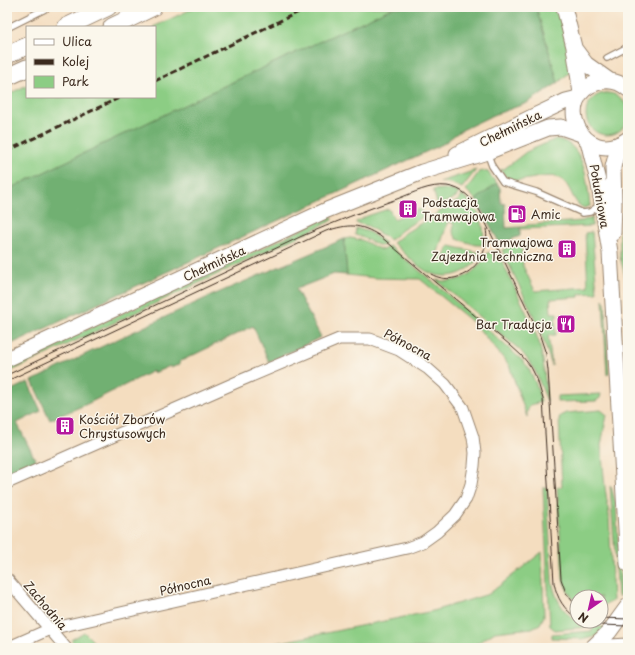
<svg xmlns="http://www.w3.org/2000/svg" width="635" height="655" font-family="'Playpen Sans',sans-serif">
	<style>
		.green { fill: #8ccd84; stroke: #647c51 }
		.forest { fill: #71b072; stroke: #566d48 }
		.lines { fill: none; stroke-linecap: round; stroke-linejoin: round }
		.lane-casing { stroke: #98846e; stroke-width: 8 }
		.street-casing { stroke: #98846e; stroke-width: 13 }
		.secondary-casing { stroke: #98846e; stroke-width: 17 }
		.primary-casing { stroke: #98846e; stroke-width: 19 }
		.lane { stroke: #fff; stroke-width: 5.5 }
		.street { stroke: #fff; stroke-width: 11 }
		.secondary { stroke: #fff; stroke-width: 15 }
		.primary { stroke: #fff; stroke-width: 17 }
		.tram { stroke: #3b2a1e; stroke-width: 1 }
		.rail { stroke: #3b2a1e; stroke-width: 3; stroke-dasharray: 6 3; stroke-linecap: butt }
		.labels { text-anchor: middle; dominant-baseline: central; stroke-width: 3; stroke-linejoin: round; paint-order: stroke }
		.street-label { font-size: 12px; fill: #3b2a1e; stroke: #fbf7ec }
		.poi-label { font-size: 12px; fill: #3b2a1e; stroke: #fbf7ec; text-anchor: start }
	</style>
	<rect width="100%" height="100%" fill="#fbf7ec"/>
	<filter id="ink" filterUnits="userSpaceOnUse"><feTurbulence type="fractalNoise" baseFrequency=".025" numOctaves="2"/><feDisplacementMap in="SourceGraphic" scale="8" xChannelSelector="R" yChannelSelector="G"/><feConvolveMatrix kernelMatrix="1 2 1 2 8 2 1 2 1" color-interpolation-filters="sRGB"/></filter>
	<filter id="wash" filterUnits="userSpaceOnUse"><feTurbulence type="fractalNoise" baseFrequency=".012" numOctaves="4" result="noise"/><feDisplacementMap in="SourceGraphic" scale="16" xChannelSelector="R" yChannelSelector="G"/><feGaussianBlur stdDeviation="0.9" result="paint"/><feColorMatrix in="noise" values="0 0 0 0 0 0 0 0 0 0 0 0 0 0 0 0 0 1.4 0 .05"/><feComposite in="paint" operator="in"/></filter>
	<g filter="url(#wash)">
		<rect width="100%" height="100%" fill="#f4ddbf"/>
		<!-- green -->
		<path class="green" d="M196 7H394L222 87 7 190V95L27 85V97H155V27H153Z
			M536 7H558L573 69 558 83Z
			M586 114a21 21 0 1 1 42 0a21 21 0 1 1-42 0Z
			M556 139C586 143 587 184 590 206L584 208C571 203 572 184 559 178 545 172 523 184 509 179 505 177 503 173 500 170L504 169 526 152Z
			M476 170 462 188 450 183 440 182Z
			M483 171 488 172 492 178 497 183 476 200 466 190 479 172Z
			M445 189 459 193 456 197 438 206 433 190Z
			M462 195C479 207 486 225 483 245H476L457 239 453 232 454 224 448 221 437 255 444 257 447 248 450 246 481 253C472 274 446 282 426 271 414 264 404 252 393 243L405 233 459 200Z
			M388 209H389L394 219 420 209 424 216 402 230 390 240 368 226 356 223V222L367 216Z
			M331 216 333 220 7 373V367Z
			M592 217V226L520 229V227L527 226V225L582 221Z
			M624 226 627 283 620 257V230L621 228Z
			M356 228 369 232 385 243 383 246C374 245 365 237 355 235Z
			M592 232 597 293 579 294V297L550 299 551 313H557V317L555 318 556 335H548L552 366 539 327 502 250 521 242 523 266 535 291 588 287 585 233Z
			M350 238 362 240 379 249 383 250 389 246 437 285 523 361 528 367 536 384 541 402 530 405 527 412V417L509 365 474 323 420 279 375 278 347 275 344 239Z
			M497 251 532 324 539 342 543 360 547 401 536 373 532 365 520 350 436 280C459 285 477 273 487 253Z
			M603 299 605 303 609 373 607 375Z
			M601 394 600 398 596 401 557 402V396Z
			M601 410 607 415 601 445 605 487 609 515 613 601 601 607V597H577V603C570 596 566 589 563 579L557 487H562L559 419 560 416 566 413Z
			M610 486H611L616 504 621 596H618Z
			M543 488H547L552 581C556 602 567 620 588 625V627L555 630 550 626Z
			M542 552 544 616 540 624 532 628 495 632 473 646 463 648H253L433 611 489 594Z
			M594 626 608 628 594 637 585 639 552 638V634L592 631Z
			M84 632 100 648H78L71 640Z"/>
		<!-- forest -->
		<path class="forest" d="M394 7H536L558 83 527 103 491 116 460 131 443 144 7 346V190L222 87Z
			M497 183 500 188 501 203 505 204 506 228 520 227V236L500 244 476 200Z
			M344 239 347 275 334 274 296 289 321 337 269 362 253 326 179 362 180 364 171 368 170 366 154 373 153 371 87 404 50 420 32 381 90 352 206 298Z
			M28 382 41 411 17 423 36 461 7 474V392Z"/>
	</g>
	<g filter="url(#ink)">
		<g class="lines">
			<!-- lane casing -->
			<g class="lane-casing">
				<path id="lane" d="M7 28 49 7
					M607 58 628 47
					M487 152 492 166 503 182 536 192 583 213 590 212 600 205"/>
			</g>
			<!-- street casing -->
			<g class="street-casing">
				<path id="street" d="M7 483 237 382 339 339H370L399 350 427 368 445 384 463 408 473 437 475 453 474 466 471 484 466 499 455 515 437 532 423 542 407 548 50 629 7 648
					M7 579 66 648"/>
			</g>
			<!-- secondary casing -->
			<g class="secondary-casing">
				<path id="secondary" d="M564 7 574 47 581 93
					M574 48 586 64 610 81
					M628 89C620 82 609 79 599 82 549 96 583 171 628 139
					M588 141 599 185 610 252 628 564
					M457 154 532 117 566 101 578 98
					M613 233 614 204 613 167 619 144
					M7 359 327 210 422 172 487 152 548 128 561 127 581 134
					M592 648 609 632 628 606
					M593 648 628 646"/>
			</g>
			<!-- primary casing -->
			<g class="primary-casing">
				<path id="primary" d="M66 27 108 7
					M112 27 153 7
					M7 55 27 46
					M7 77 27 68"/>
			</g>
			<!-- lane -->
			<use href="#lane" class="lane"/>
			<!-- street -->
			<use href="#street" class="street"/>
			<!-- secondary -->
			<use href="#secondary" class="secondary"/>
			<!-- primary -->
			<use href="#primary" class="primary"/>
			<!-- tram -->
			<path class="tram" d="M431 274C460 291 492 259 486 229
				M7 375 302 236C333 223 365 210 397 199 413 193 430 184 447 186 462 188 472 198 480 211L539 333 546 354 548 370 561 579 566 593 577 607
				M7 381 326 231C349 224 359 223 380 236L510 345 522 356 531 367 537 379 543 399 554 583C557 598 564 610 577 618
				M601 618 628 619
				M581 621 601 625 628 626"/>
			<!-- rail -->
			<path class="rail" d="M155 81 309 7
				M7 151 121 97"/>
		</g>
	</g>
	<!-- icons -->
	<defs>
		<g id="building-square" transform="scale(1)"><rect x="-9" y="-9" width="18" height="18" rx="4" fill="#b5179e" stroke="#fbf7ec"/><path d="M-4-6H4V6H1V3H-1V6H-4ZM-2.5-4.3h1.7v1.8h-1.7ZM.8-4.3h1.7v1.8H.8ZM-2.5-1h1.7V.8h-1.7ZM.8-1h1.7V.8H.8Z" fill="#fff"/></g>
		<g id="fuel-square" transform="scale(1)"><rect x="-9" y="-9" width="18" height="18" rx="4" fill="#b5179e" stroke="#fbf7ec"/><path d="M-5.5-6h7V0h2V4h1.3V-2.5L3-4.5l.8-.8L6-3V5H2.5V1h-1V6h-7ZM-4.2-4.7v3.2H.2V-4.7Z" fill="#fff"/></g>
		<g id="restaurant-square" transform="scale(1)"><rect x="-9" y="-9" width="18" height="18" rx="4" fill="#b5179e" stroke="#fbf7ec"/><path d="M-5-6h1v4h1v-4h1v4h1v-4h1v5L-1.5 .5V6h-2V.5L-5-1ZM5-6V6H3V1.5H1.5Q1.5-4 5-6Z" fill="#fff"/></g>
	</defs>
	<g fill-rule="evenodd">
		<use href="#building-square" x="408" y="209"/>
		<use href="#fuel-square" x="517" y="214"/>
		<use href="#building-square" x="567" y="249"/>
		<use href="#restaurant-square" x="566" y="324"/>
		<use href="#building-square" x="65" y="426"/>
	</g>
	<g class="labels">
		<!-- street labels -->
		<g class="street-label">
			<text transform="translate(510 128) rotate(-26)">Chełmińska</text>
			<text transform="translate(600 196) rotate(80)">Południowa</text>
			<text transform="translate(214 263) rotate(-25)">Chełmińska</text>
			<text transform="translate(408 344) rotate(28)">Północna</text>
			<text transform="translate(185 585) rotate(-13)">Północna</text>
			<text transform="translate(46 605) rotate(50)">Zachodnia</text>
		</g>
		<!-- poi labels -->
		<g class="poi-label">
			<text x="422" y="202">Podstacja<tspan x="422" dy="14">Tramwajowa</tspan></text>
			<text x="531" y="214">Amic</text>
			<text x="553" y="242" text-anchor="end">Tramwajowa<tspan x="553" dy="14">Zajezdnia Techniczna</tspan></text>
			<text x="552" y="324" text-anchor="end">Bar Tradycja</text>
			<text x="79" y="419">Kościół Zborów<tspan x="79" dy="14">Chrystusowych</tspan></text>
		</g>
	</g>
	<!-- margin -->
	<rect width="635" height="655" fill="none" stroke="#fbf7ec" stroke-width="24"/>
	<!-- legend -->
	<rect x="26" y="26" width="130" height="72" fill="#fbf7ec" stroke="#aea59a"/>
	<rect x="34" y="39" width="20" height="6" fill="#ffffff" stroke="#aea59a"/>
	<text x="62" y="46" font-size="12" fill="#3b2a1e">Ulica</text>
	<rect x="34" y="59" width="20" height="6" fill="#3b2a1e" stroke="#aea59a"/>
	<text x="62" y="66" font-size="12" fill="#3b2a1e">Kolej</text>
	<rect x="34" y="76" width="20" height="12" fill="#8ccd84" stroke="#aea59a"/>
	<text x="62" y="86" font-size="12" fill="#3b2a1e">Park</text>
	<!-- north arrow -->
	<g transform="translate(589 609) rotate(214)"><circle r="19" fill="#fbf7ec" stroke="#aea59a"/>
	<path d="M0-3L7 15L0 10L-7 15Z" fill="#b5179e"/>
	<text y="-6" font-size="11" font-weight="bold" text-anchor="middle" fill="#3b2a1e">N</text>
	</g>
</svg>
